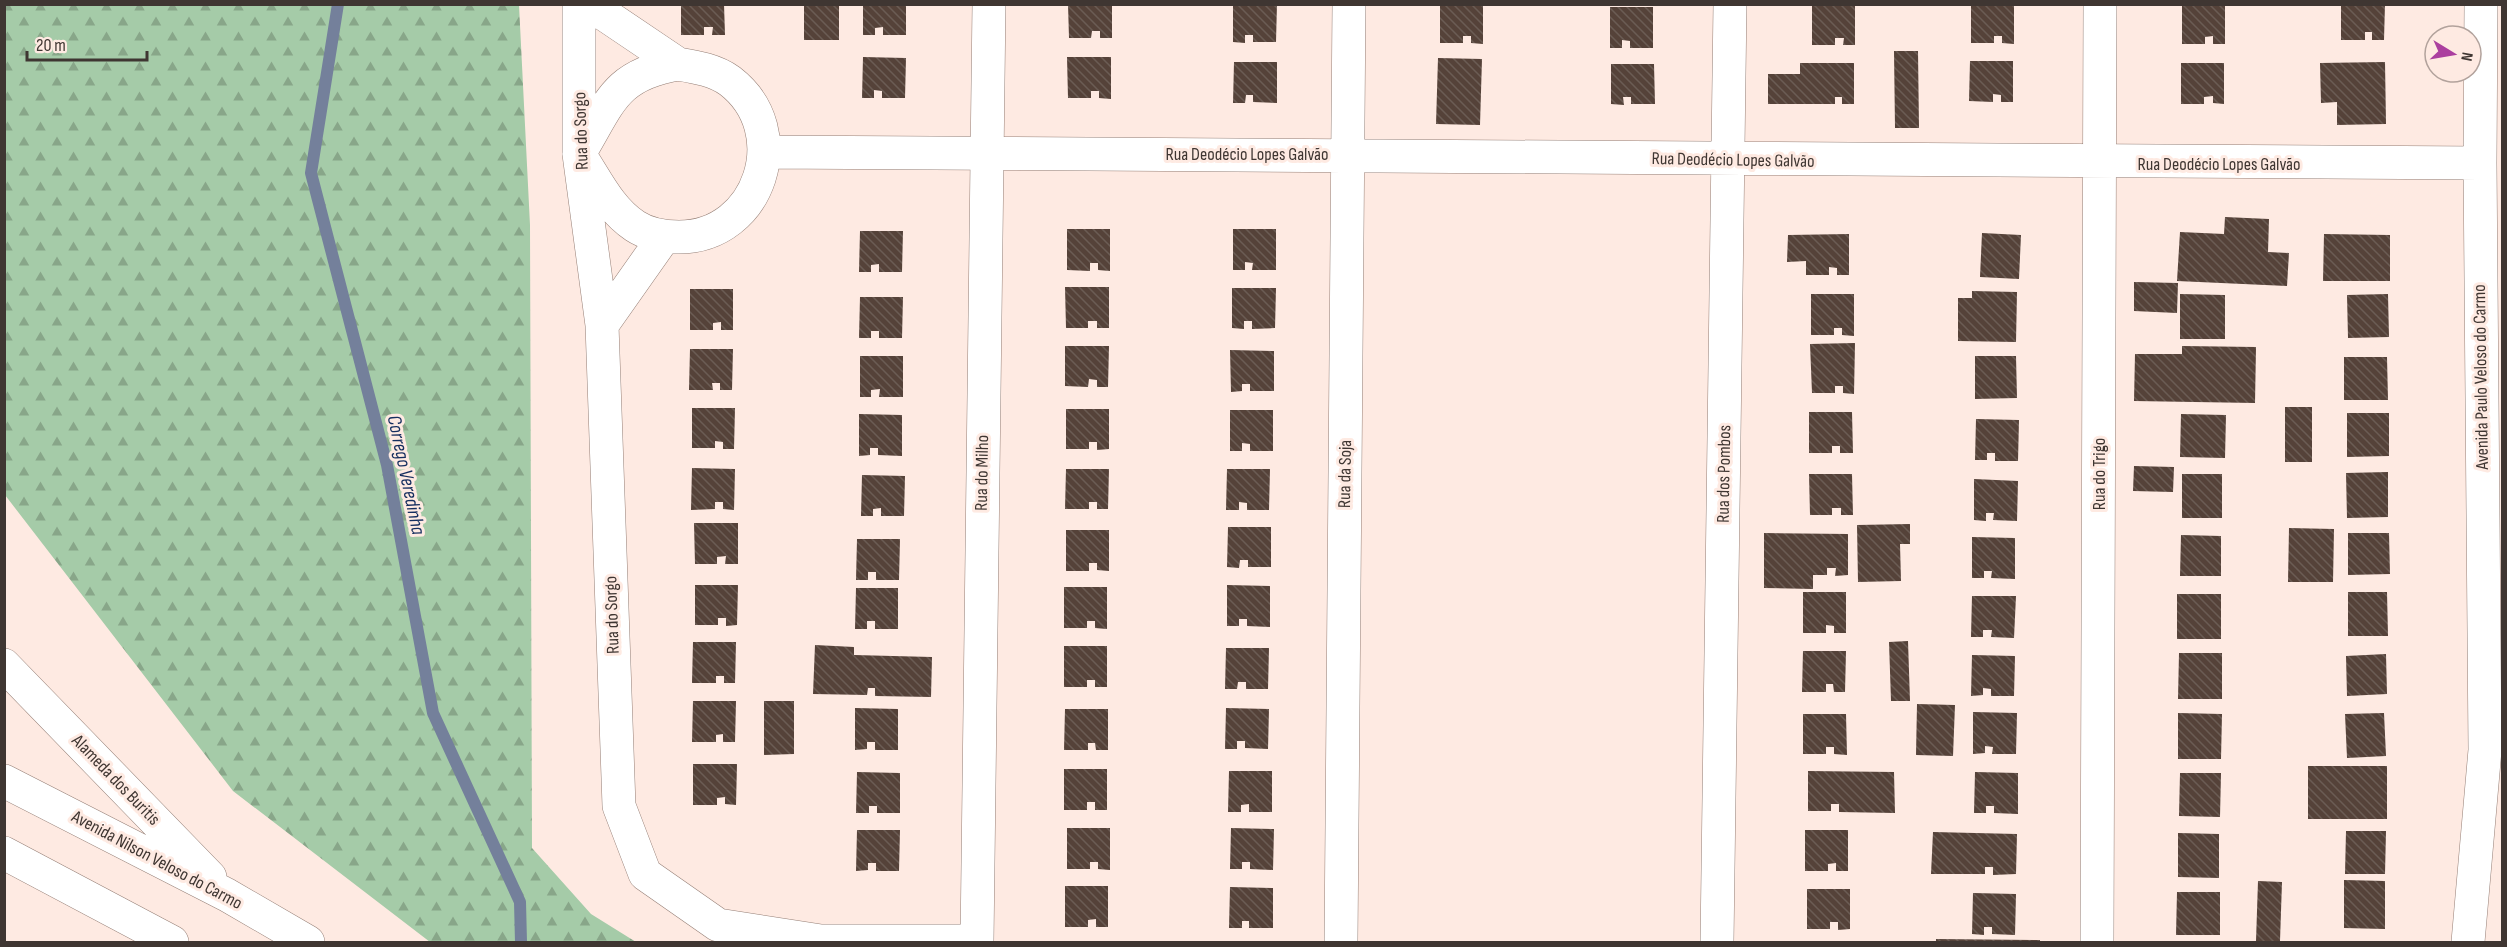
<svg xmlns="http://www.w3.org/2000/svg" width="2507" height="947" font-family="'Sofia Sans Condensed',sans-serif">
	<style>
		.forest { fill: url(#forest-firs) }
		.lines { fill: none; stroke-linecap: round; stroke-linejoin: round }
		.stream { stroke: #74809b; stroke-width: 12 }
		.building { fill: url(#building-back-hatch) }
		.minor-casing { stroke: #957f76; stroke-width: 34 }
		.minor { stroke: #fff; stroke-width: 33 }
		.labels { text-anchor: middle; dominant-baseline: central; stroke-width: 6; stroke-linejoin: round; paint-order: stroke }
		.street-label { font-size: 18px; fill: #3f3632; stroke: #feeae2 }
		.water-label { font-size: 20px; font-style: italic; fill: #152e5f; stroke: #feeae2 }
	</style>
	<defs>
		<pattern id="forest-firs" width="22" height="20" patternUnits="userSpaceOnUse" patternTransform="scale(1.5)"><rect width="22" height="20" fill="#a5cba8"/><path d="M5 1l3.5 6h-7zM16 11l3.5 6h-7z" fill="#88a689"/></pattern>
		<pattern id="building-back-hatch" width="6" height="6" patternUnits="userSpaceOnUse" patternTransform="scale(1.5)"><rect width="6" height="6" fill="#554239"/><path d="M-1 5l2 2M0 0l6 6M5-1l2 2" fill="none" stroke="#6b5c54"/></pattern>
	</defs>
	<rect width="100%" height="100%" fill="#feeae2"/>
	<!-- forest -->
	<path class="forest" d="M5 4 519 5 530 225 532 848 591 914 636 942H430L233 791 5 495Z"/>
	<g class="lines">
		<!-- stream -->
		<path class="stream" d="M338 4 311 173 387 465 433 713 520 902 521 942"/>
	</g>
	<!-- building -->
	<path class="building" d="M681 4H724L725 35H712L713 27H704V35H681Z
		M804 4H839V40H804Z
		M863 4H906V35H883V27L875 28V35H863Z
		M1068 4H1112V38H1100V31H1092L1091 38H1069Z
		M1233 4H1277L1276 42H1253V35H1245V43L1233 42Z
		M1440 4H1483V44L1471 43V36H1463V43H1440Z
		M1812 4H1855V45H1843L1844 38H1835V45H1812Z
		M1971 4H2014V44L2002 43V36H1994V43H1971Z
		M2341 4H2385L2384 40H2372V32H2365V40H2341Z
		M2182 5H2225V44H2213V36L2205 37V44H2182Z
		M1610 7H1653V48H1630V41L1622 40V48H1610Z
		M1894 51H1918L1919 128H1895Z
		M863 57 906 58 905 98H882V91L874 90V98H862Z
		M1067 57H1111V99L1099 98V91H1091V98H1068Z
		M1438 58 1482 59 1480 125 1436 124Z
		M1970 61H2013V102H2001V95L1993 94V102L1969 101Z
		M1234 62H1277V103L1253 102V95H1246L1245 103H1233Z
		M2385 62 2386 124 2337 125V102L2321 103 2320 63Z
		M1800 63H1854V104H1842V97H1835V104H1768V74H1800Z
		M2181 63H2224V104L2213 103V96L2204 97V104H2181Z
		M1611 64H1654L1655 104H1631V97H1623L1624 105 1611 104Z
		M2225 217 2269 219 2268 252 2289 253 2287 286 2177 281 2180 232 2224 234Z
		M1067 229H1110V271L1098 270V263H1090V271L1067 270Z
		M1233 229H1276V270H1252L1253 263 1245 262V270H1233Z
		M860 231H903L902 272H879V264L871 265V272H859Z
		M1982 233 2021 235 2019 279 1980 277Z
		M1849 234V275H1837V268L1829 267V275H1806V261L1787 262 1788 235Z
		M2324 234 2390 235V281H2323Z
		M2134 282 2178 283 2177 313 2134 311Z
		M1065 287H1109V328H1097V321H1088V328H1066Z
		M1232 288H1276L1275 328 1252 329V321H1244V329L1232 328Z
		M690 289H733V330H721V322L713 323V330H690Z
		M1972 291 2017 292 2016 342 1958 341V298H1972Z
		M1811 294H1854V336L1842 335V328H1834V335H1811Z
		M2180 294 2225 295V339H2180Z
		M2388 294 2389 337 2348 338 2347 295Z
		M860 297H903L902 338H879V331H871V338H859Z
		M1855 343 1854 394 1843 393V386H1835V393H1812L1810 344Z
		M1065 346H1109L1108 387H1097V380L1089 379 1088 387 1065 386Z
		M2182 346 2256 347 2255 403 2134 401 2135 354H2182Z
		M690 349H733L732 390H720V383H712L713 390H689Z
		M1230 350 1274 351V391H1250V384H1242V391L1231 392Z
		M860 356H903V397H879L880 389 871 390V397H860Z
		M1975 356H2016L2017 398 1975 399Z
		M2344 357H2387L2388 400H2344Z
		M2285 407H2312V462H2285Z
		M692 408H735L734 449H723V442L715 441V448H692Z
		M1066 409H1109V449L1097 450V442H1089V449H1066Z
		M1230 410H1273V451H1250V444L1242 443V451H1230Z
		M1809 412H1852L1853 453H1840V446H1832V453H1809Z
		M2347 413H2389V456L2347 457Z
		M859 414 902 415V456L878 455V448H870V455L859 456Z
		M2181 414 2226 415 2225 458 2180 457Z
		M1976 419 2019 420 2018 461H1995V453H1987V460H1975Z
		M2134 466 2174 467 2173 492 2133 491Z
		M692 468 735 469 734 510 723 509V502H715V509L691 510Z
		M1066 469H1109L1108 509H1097V502H1089V509H1065Z
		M1227 469H1270L1269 510H1247V503L1239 502V510H1226Z
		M2388 472V517L2347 518 2346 473Z
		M1809 474H1852L1853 515H1841V508H1832V515H1810Z
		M2182 474H2222V518H2182Z
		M862 475 905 476 904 516H881V508L873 509V516H861Z
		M1974 479 2018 481 2017 521 1993 520 1994 513H1986V521L1974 520Z
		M694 523H738V564H725L726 556 717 557V564H695Z
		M1910 524V544H1900L1901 581 1858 582 1857 525Z
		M1228 527H1271V567H1248V560H1240L1239 568 1227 567Z
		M2289 528 2334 529 2333 582H2288Z
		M1066 530H1109V571L1097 570V563H1089V571H1066Z
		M1764 533 1848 534V575L1835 576 1836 568H1827V575H1813V589L1764 588Z
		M2348 533H2389L2390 574 2348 575Z
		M2181 535 2221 536V576H2180Z
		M1972 537 2015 538V579L1991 578 1992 571H1984V578H1972Z
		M857 539H900L899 580H876V572H868V580H856Z
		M695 585H738L737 625 726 626V618H718V625H695Z
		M1227 585 1270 586V627L1247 626V619H1239V626H1227Z
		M1064 587H1107V629L1095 628V621H1087V628H1064Z
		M856 588H898V629H875V621H867V629H855Z
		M1803 592H1846V633H1834V626L1826 625V633H1803Z
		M2348 592H2387L2388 636H2348Z
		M2177 594H2221V639H2177Z
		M1972 596H2016L2014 638 1991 637 1992 630H1983V637H1971Z
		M1908 641 1910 701H1891L1889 642Z
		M693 642H736L735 683H724V676H716V683H692Z
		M815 645 854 647V655L932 657 931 697 875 696V688H868L867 695 813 694Z
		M1064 646H1107V687H1095V680H1087V687H1064Z
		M1226 648H1269L1268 689H1246V682H1238L1237 689H1225Z
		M1803 651H1846L1845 692H1834L1833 684H1826V692H1802Z
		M2179 653H2222V699H2178Z
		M2386 654 2387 694 2347 696 2346 656Z
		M1972 655 2015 656 2014 696H1991V689L1983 688V695L1971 696Z
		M693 701H736L735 742H723V734L716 735V742H692Z
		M764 701H794V754L764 755Z
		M1917 704 1955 705 1953 756 1916 755Z
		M855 708 898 709V750H875V742H867V749L855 750Z
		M1226 708 1269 709 1268 749 1245 748V741H1237V749H1225Z
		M1065 709H1108V750H1096L1095 743H1088V750H1064Z
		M1973 712 2017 713 2016 754H1992L1993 747 1985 746V753L1973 754Z
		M2178 713 2222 714 2221 759H2178Z
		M2384 713 2386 756 2347 758 2345 714Z
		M1803 714H1846L1847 755 1834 754V747H1826V754H1803Z
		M693 764H737L736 805 725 804V797L717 798V805H693Z
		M2308 766H2387V819H2308Z
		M1064 769H1107V810H1095V802H1087V810H1064Z
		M1229 771H1272V812H1249V804L1241 805V812H1228Z
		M1808 771 1894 772 1895 813 1839 812V804H1831V811H1808Z
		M857 772 900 773V813H877V806H869V813H856Z
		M1975 772 2018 773V814L1994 813V806H1986V813H1974Z
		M2180 773H2221L2220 817 2179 816Z
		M1067 828H1110V870L1098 869V862H1090V869H1067Z
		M1231 828 1274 829 1273 870 1250 869V862H1242V869H1230Z
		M857 830H900L899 871H876V863H868V870L856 871Z
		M1805 830H1848V871H1836V863L1828 864V871H1805Z
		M2346 831H2386L2385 874H2345Z
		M1933 832 2017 834 2016 874 1993 875V867H1985V874H1931Z
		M2178 833 2219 834V878L2178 877Z
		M2344 880 2385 881V929L2344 928Z
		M2258 881 2282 882 2280 941H2256Z
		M1065 886H1108V927H1096V919L1088 920V927H1065Z
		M1230 887 1273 888V928H1249V921H1242V928H1229Z
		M1807 889H1850V929L1838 930V922H1830V929H1807Z
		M2177 892H2220V935H2176Z
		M1973 893 2016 894 2015 935 1992 934V927H1984V935L1972 934Z
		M1936 939 2040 940V942H1936Z"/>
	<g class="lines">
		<!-- minor casing -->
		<g class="minor-casing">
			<path id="minor" d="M579 4V154L602 325 619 806 645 874 718 925 821 941H977
				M589 4 678 64
				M678 64C696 67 715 70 730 81 795 131 760 237 679 237 664 237 647 234 635 226 609 209 596 179 579 154 610 103 614 75 678 64Z
				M765 152C1336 153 1908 164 2480 163
				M602 325 664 237
				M4 665 210 877
				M4 781 227 895 308 942
				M4 853 172 942
				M977 942 989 4
				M1341 942 1349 4
				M1717 942 1730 4
				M2097 942 2100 4
				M2468 942 2485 750 2480 163 2481 4"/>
		</g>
		<!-- minor -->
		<use href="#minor" class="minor"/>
	</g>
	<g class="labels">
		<!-- street labels -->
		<g class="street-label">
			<text transform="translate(581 131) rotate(-92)">Rua do Sorgo</text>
			<text x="1247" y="154">Rua Deodécio Lopes Galvão</text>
			<text transform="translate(1733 160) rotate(1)">Rua Deodécio Lopes Galvão</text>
			<text x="2219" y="164">Rua Deodécio Lopes Galvão</text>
			<text transform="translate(2481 377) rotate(-91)">Avenida Paulo Veloso do Carmo</text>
			<text transform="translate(982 473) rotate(-89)">Rua do Milho</text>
			<text transform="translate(1345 474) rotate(-89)">Rua da Soja</text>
			<text transform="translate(1724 474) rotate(-89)">Rua dos Pombos</text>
			<text transform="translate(2099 474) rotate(-90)">Rua do Trigo</text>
			<text transform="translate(612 615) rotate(-92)">Rua do Sorgo</text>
			<text transform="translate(116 780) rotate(46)">Alameda dos Buritis</text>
			<text transform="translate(157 860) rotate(28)">Avenida Nilson Veloso do Carmo</text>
		</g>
		<!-- water labels -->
		<g class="water-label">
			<text transform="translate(406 475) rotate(78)">Corrego Veredinha</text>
		</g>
	</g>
	<!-- border -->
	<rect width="2507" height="947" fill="none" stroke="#3f3632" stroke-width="12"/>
	<!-- north arrow -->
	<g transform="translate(2453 54) rotate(101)"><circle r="28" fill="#feeae2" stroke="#b2a29c" stroke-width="1.5"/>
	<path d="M0-4.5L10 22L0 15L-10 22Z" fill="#ab3f9f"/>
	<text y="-9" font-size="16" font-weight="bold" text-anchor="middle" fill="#3f3632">N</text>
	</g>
	<!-- scale -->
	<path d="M27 51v9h120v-9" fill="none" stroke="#3f3632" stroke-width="3"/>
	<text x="36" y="51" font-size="18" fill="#3f3632" stroke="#feeae2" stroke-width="4.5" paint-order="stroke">20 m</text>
</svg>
